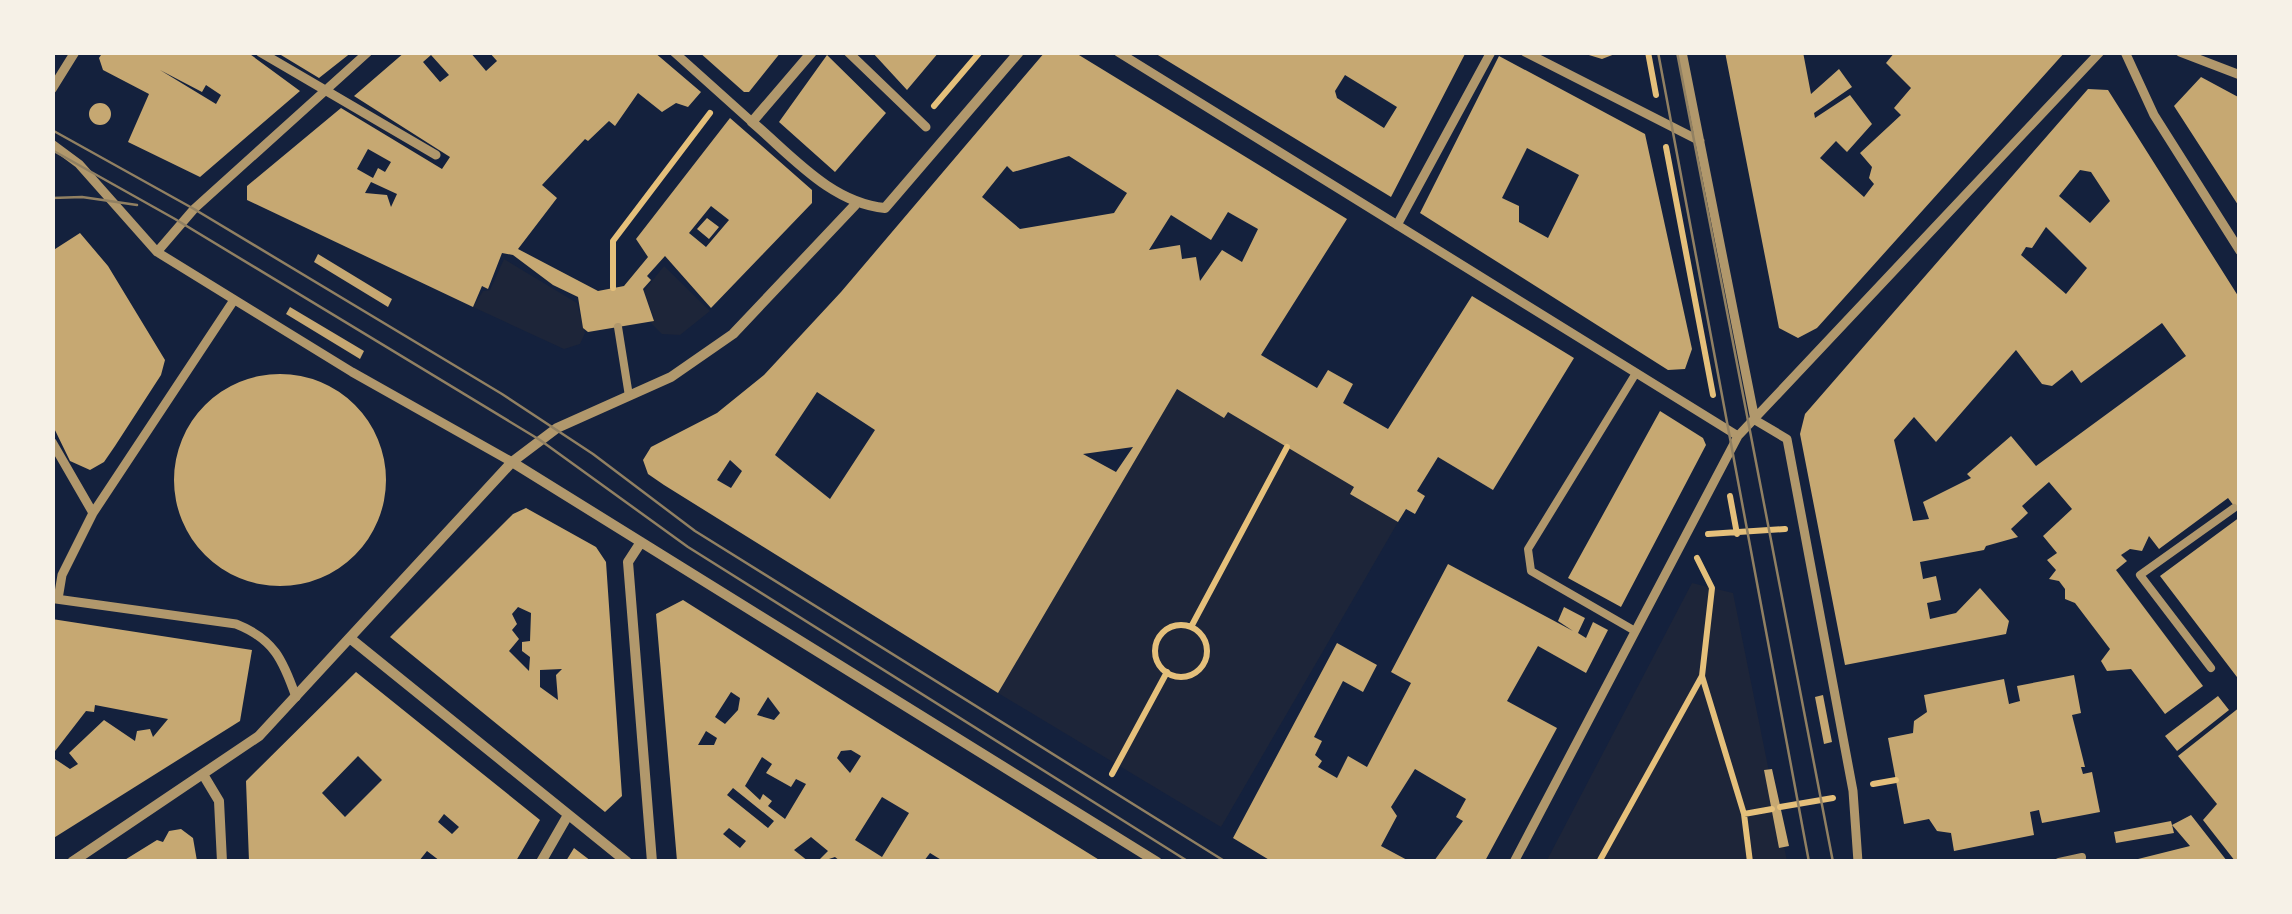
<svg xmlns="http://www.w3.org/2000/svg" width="2292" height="914" font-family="'Archivo Narrow',sans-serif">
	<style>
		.green { fill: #1d2539 }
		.building { fill: #c6a872; fill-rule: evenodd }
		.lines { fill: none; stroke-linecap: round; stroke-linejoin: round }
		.path { stroke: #e5c07b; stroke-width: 6 }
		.service { stroke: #b1986c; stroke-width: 8 }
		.pedestrian { stroke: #b1986c; stroke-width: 9 }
		.minor { stroke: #b1986c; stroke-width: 10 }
		.tram { stroke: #918062; stroke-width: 2.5 }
	</style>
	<rect width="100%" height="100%" fill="#14213d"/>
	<!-- green -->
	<path class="green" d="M504 259 577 303 585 333 580 344 564 349 473 307 483 291 490 290Z
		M664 266 710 311 680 335 662 334 651 323 654 318 644 291Z
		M1177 389 1224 418 1228 412 1354 487 1350 494 1398 522 1221 827 998 693Z
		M1692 583 1733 593 1787 861 1546 862Z"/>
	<!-- building -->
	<path class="building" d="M103 52H247L300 91 200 177 128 142 149 94 103 70 99 58ZM160 70 202 92 206 85 221 95 216 104Z
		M276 52H352L319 78Z
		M405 52H470L486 71 497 61 489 52H654L701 92 688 107 676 103 662 112 638 93 615 126 609 121 588 141 585 139 542 185 557 198 518 249 598 291 624 286 648 257 636 239 730 118 812 190V203L711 308 665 256 647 276 651 280 643 289 654 321 588 332 583 328 578 297 553 285 513 255 502 253 488 289 482 286 473 307 247 200V186L341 108 442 169 450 157 354 96ZM431 55 449 75 440 82 423 62ZM368 149 391 162 385 172 378 168 373 178 357 169ZM371 182 397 194 391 207 387 195 365 193ZM711 206 729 220 706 247 689 233Z
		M699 52H781L749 92H744Z
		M872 52H939L907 90Z
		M1045 52H1074L1347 219 1261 355 1317 388 1328 370 1353 384 1343 403 1388 429 1472 296 1574 358 1493 490 1438 457 1417 491 1425 496 1415 514 1406 509 1398 522 1350 494 1354 487 1228 412 1224 418 1177 389 998 693 664 485 648 474 643 460 651 447 717 413 764 375 841 292ZM1069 156 1127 193 1114 213 1020 229 982 197 1007 166 1013 172ZM1228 212 1258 229 1242 262 1222 250 1200 281 1196 257 1182 259 1180 245 1149 250 1171 215 1211 240ZM817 392 875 430 830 499 775 455ZM1133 447 1116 472 1083 454ZM730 460 742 471 731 488 717 480Z
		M1153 52H1466L1391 197ZM1345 75 1397 107 1384 128 1337 98 1335 91Z
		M1579 52H1620L1602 59Z
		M1725 52H1803L1811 94 1839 69 1852 87 1814 113 1815 118 1850 95 1872 124 1847 152 1836 141 1820 158 1864 197 1874 184 1869 178 1872 167 1860 153 1901 115 1894 108 1911 88 1886 63 1895 52H2065L1817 328 1798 338 1779 328Z
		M827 55 886 113 835 172 779 122Z
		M1499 56 1645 134 1692 349 1685 369 1668 370 1420 213ZM1527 148 1579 175 1548 238 1519 222V206L1502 198Z
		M2201 77 2240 98V208L2174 106Z
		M2088 89 2108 90 2240 299V514L2228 498 2159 549 2149 536 2142 551 2130 549 2121 555 2127 561 2116 570 2203 686 2165 714 2131 669 2107 671 2101 661 2110 649 2075 603 2065 599V589L2059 581 2049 579 2056 570 2047 560 2057 553 2043 536 2072 509 2049 482 2022 506 2028 513 2011 529 2018 537 1986 546 1984 550 1920 562 1923 579 1936 576 1941 600 1927 603 1930 619 1956 613 1980 588 2009 621 2006 634 1845 665 1800 434 1805 414ZM2080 170 2091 172 2110 201 2090 223 2059 196ZM2046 227 2087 268 2066 294 2021 255 2026 247 2032 248ZM2162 323 2186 356 2036 466 2011 436 1967 474 1971 478 1923 502 1929 519 1913 521 1894 440 1914 417 1936 442 2016 350 2042 384 2052 386 2072 370 2081 383Z
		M89 114a11 11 0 1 1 22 0a11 11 0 1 1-22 0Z
		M707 218 719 227 709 239 697 229Z
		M80 233 108 266 165 360 161 375 115 446 104 462 90 470 70 461 52 424V251Z
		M318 254 392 299 388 307 314 262Z
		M290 307 364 351 360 359 286 314Z
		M174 480a106 106 0 1 1 212 0a106 106 0 1 1-212 0Z
		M1660 411 1703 438 1706 445 1621 607 1568 578Z
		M526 508 596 547 606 562 622 796 605 812 390 637 513 514ZM518 607 531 613 530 641 522 642V651L530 657 529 671 509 651 519 639 512 630 517 624 512 614ZM562 669 556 675 558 700 540 687V670Z
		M2240 517V681L2160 576Z
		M1448 564 1573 631 1558 621 1564 607 1585 618 1578 633 1586 638 1593 622 1608 630 1586 673 1538 646 1507 701 1557 728 1485 861H1434L1463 821 1456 817 1466 799 1415 769 1391 807 1397 816 1381 846 1409 861H1271L1233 838 1337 643 1377 665 1363 692 1343 681 1314 737 1322 741 1315 755 1322 761 1318 767 1337 778 1348 756 1367 767 1411 683 1391 672Z
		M683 600 880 724 1101 861H943L930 853 924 861H840L835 857 823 861 820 859 828 851 811 837 794 850 808 861H677L656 614ZM731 692 740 698 738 710 725 724 715 717ZM768 697 780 713 774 720 757 715ZM706 731 717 738 714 745H698ZM851 750 861 756 850 773 837 758 841 751ZM762 757 772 764 766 773 791 787 796 779 806 784 785 819 768 806 772 801 763 794 760 800 745 786ZM733 788 774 821 768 828 727 795ZM882 797 909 813 882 857 855 840ZM729 828 746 841 740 848 723 834Z
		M52 619 252 650 240 721 52 839V757L70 769 78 764 69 753 104 720 135 741 137 731 150 729 153 737 168 719 95 705 94 712 86 711 52 755Z
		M356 672 540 820 516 861H440L427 851 419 861H249L246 781ZM358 756 382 780 345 817 322 793ZM444 814 459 827 452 834 438 822Z
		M2074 675 2081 713 2072 715 2085 767H2081L2083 774 2092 772 2100 812 2042 823 2039 810 2030 812 2034 835 1954 851 1951 833 1937 831 1929 819 1904 824 1888 738 1913 733 1914 721 1927 712 1924 695 2004 679 2009 704 2020 701 2017 686Z
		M1823 695 1832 742 1824 744 1815 697Z
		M2218 696 2229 710 2177 751 2165 736Z
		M2240 707V861H2235L2203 820 2217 804 2178 756Z
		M1772 769 1789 846 1779 848 1764 770Z
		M2191 815 2227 861H2130L2190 846 2172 825 2174 833 2116 843 2114 832 2171 821 2172 825Z
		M181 829 193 838 197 861H123L157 840 163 842 169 831Z
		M574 848 591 861H566Z"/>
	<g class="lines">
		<!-- path -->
		<path class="path" d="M1648 52 1656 95
			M934 106 980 52
			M1666 147 1713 395
			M613 288V241L710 113
			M1730 496 1737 534
			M1708 534 1785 529
			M1697 558 1712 588 1702 676 1744 814 1750 862
			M1155 651a26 26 0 1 1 52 0a26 26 0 1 1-52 0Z
			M1191 627 1287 447
			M1112 774 1167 672
			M1873 784 1896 780
			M1780 807 1833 798
			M1744 814 1772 809
			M1599 862 1702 676
			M1655 862H1661"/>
		<!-- service -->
		<path class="service" d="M618 327 629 396
			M1635 631 1531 571 1528 549 1636 373
			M2211 668 2140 575 2234 508
			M2059 862 2082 857"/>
		<!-- pedestrian -->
		<path class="pedestrian" d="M260 52 436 155
			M674 52 752 122
			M848 52 926 127
			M1118 52 1738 436
			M1525 52 1700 141
			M1682 52 1755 420 1787 439 1853 791 1858 862
			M2125 52 2154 115 2240 251
			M2180 52 2240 75
			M52 89 75 52
			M52 144 79 164 157 252 352 372 512 462
			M1397 225 1491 52
			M157 252 194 209 368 52
			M52 442 93 513
			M56 599 236 624C274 639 283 660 296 697
			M58 599 62 575 93 513 234 300
			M1514 862 1738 436 2100 52"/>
		<!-- minor -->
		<path class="minor" d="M812 52 752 122C792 156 831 203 885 208L1019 52
			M512 462 1157 862
			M641 542 628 562 652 862
			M351 639 627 862
			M204 776 219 801 222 862
			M72 862 259 736 512 462 557 428 671 377 733 334 855 205
			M541 862 568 815"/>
		<!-- tram -->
		<path class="tram" d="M1658 52 1809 862
			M1677 52 1833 862
			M52 130 194 209 502 394 593 454 695 531 1226 862
			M52 150 175 219 540 440 688 547 1189 862
			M52 198 82 197 137 205"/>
	</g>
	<!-- border -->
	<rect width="2292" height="914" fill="none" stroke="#f6f1e7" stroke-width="110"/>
</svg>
